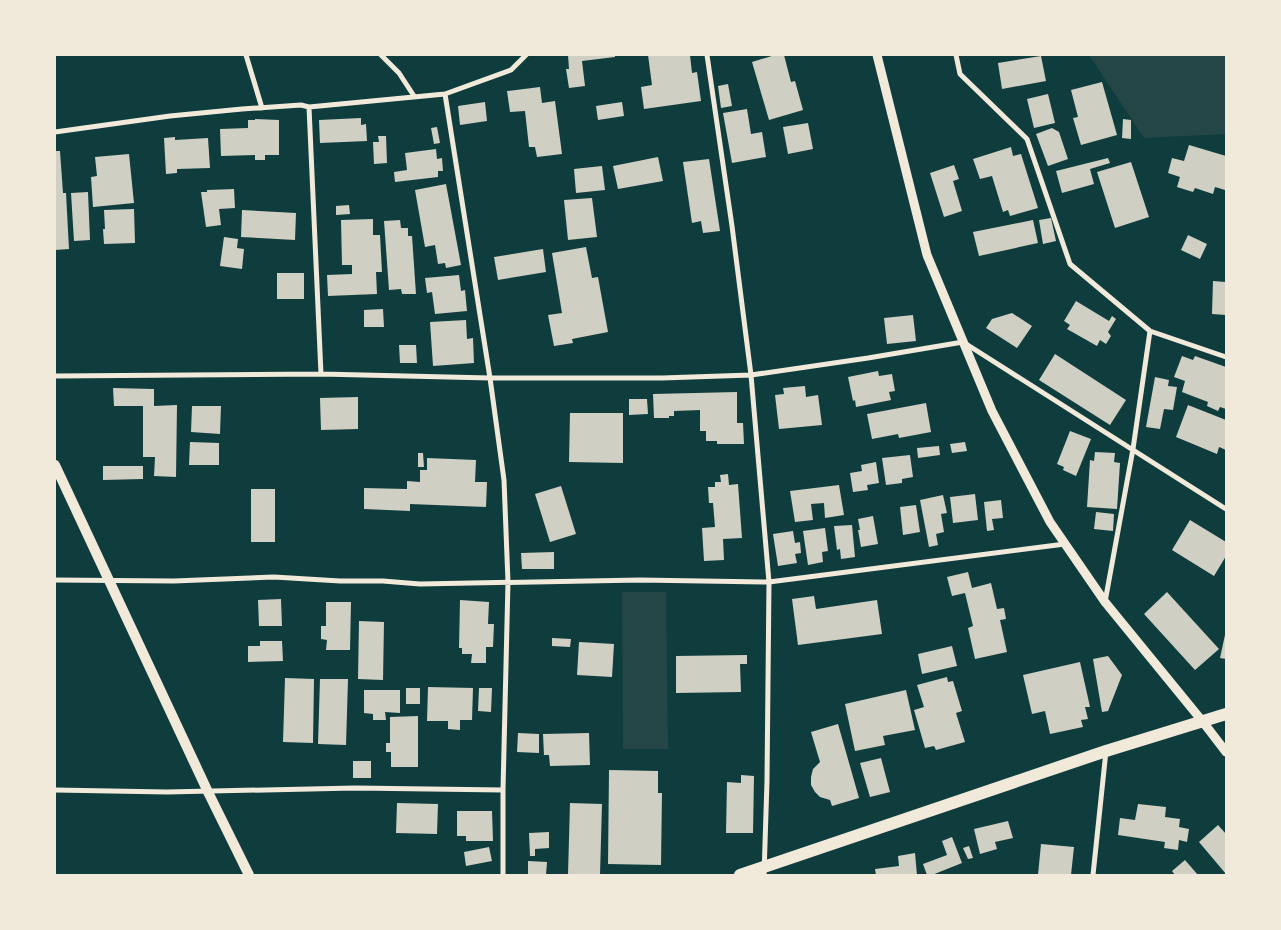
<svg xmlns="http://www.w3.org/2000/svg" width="1281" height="930" font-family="Manrope,sans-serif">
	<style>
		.green { fill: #244646 }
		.building { fill: #cfcfc3 }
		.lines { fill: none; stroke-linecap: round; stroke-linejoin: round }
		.minor { stroke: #f1e9da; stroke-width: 5 }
		.tertiary { stroke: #f1e9da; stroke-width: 9 }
		.secondary { stroke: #f1e9da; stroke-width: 10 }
		.primary { stroke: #f1e9da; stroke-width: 12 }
	</style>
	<rect width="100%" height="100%" fill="#0f3d3e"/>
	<!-- green -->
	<path class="green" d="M1089 55H1226V134L1144 138Z
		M622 592H666L668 749H623Z"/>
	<!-- building -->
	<path class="building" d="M568 55H615V57L582 61 585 86 569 88 566 69H569Z
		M648 55H690L692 73 697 72 701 101 644 109 641 87 652 85Z
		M775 55H784L791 82 795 81 803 110 769 120 752 62Z
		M1041 56 1046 81 1002 89 998 63Z
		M1102 82 1117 135 1081 145 1073 118 1078 117 1071 90Z
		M728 84 732 106 721 108 718 86Z
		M540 87 542 103 555 101 562 154 537 157 535 147H529L525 111 510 112 507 91Z
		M1048 94 1055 123 1034 128 1027 99Z
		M485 102 487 121 460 125 458 106Z
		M622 102 624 116 598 120 596 106Z
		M747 109 751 134 762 132 766 157 732 163 723 113Z
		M361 118V125L366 124 367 141 320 143 319 120Z
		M255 119 279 120V155H265V160H255V155L221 156 220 129 248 128V120H255Z
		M1123 119 1131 120V139L1122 138Z
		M808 123 813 149 788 154 783 127Z
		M437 127 440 143 434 144 431 128Z
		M1052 128 1059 132 1068 159 1048 166 1036 134Z
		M378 136H386L387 163 374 164 373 142H379Z
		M175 137V140L208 138 210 168 177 169V173L166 174 164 138Z
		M1189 145 1226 156V187L1225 190 1215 187 1213 194 1195 188 1193 192 1177 187 1180 177 1168 173 1172 158 1184 161Z
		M1011 147 1013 156 1021 154 1038 208 1010 216 1008 210 1003 212 992 176 980 179 973 159Z
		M436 149 437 159 442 158 443 171H438V177L395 182 394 172 407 170 405 153Z
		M55 151H60L63 193H66L69 249 55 250Z
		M129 154 134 203 93 207 91 177 97 176 95 157Z
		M658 157 663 181 618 189 613 166Z
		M1108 158 1110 163 1090 169 1094 184 1062 193 1056 171Z
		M709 159 720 231 703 233 701 221 692 223 683 162Z
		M1131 162 1149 217 1115 228 1097 172Z
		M954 165 959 179 953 181 962 211 944 217 930 173Z
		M602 166 605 190 576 193 574 169Z
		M446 184 461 265 446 268 445 263 438 264 435 245 425 247 415 190Z
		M234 189 235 208 219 209 221 225 206 227 201 192H207V190Z
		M88 192 90 240 74 241 71 193Z
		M592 198 597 237 568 240 564 200Z
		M349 205 350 214 336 215V206Z
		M134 209 135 243 104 244 103 229H105L104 210Z
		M242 210 296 213 295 240 241 237Z
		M1051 218 1056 241 1043 244 1039 220Z
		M373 219V235H380L382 272H376L377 294 328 296 327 275 352 274V265H342L341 220Z
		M400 220 401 228H408V236H412L416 294H402L401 289 389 290 384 221Z
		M1033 220 1038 243 979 256 973 232Z
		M1188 235 1207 244 1200 259 1181 250Z
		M224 237 238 239 237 248 244 249 242 269 220 266Z
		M586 247 592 278 598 277 608 332 572 339 573 343 554 346 548 315 562 313 552 253Z
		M543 249 546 272 498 280 494 257Z
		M277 273H304V299H277Z
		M459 275 461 291 465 290 467 311 435 314 432 292 427 293 425 278Z
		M1213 281 1226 282V315L1212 314Z
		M1076 301 1109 321 1112 316 1116 319 1108 332 1111 336 1106 344 1100 340 1097 346 1067 329 1070 325 1064 321Z
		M383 309 384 327H364V310Z
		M1012 313 1032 326 1017 348 986 328 992 319Z
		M913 315 916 341 887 344 884 318Z
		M466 320 467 339 473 338 474 363 433 366 430 322Z
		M399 345H416L417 363H400Z
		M1055 354 1126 400 1110 425 1039 380Z
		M1182 356 1193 360 1195 356 1226 367V409L1220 407 1218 411 1207 406 1208 402 1182 392 1185 381 1174 377Z
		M878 371 879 376 892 374 895 391 889 392 891 400 856 407 855 400 853 401 848 377Z
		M1155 377 1169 380 1168 386 1177 387 1173 410 1164 409 1160 429 1146 427Z
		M805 386 806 397 818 395 822 425 779 429 775 395 784 394 783 388Z
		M113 388 154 389V406L177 405 176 477 154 476 155 457H143V406H114Z
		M737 392V423H743L744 444H717V441H706V431H700V410L674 411V416H669V418H654L653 394Z
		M358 397V429L321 430 320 398Z
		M629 399H647L648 414 629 415Z
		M926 403 931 432 899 438 898 434 872 439 867 414Z
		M1188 405 1226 420V450L1219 447 1217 454 1176 437Z
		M192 406H221L220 434 191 432Z
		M570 413H623V463L569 462Z
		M1070 431 1091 439 1076 476 1063 470 1064 467 1057 464Z
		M190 442 219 443V465H189Z
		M965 442 967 451 952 453 950 444Z
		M939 446 940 455 918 458 917 448Z
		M1095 452 1115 453 1114 462 1120 463 1117 509 1087 507 1090 460 1094 461Z
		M418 453H423L424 467H418Z
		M910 455 913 477 902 479V483L886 485 882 458Z
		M427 458 476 460 475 482H487L486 507 410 504V511L364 509V488L407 489V481L420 482V470H427Z
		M876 462 879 483 867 485 868 490 853 492 850 473 862 471 861 465Z
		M103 466H143V479L103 480Z
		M728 474 729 485 738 484 742 538 723 539 724 560 704 561 702 528 715 527 713 503H709L708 487H715V482H721L720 475Z
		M839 485 844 515 825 518 824 503 811 504 813 520 795 522 790 491Z
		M561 486 576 534 550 542 535 494Z
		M251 489H275V542H251Z
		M975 494 978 520 953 523 950 497Z
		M943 495 947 513 941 514 944 532 936 534 938 545 929 547 920 500Z
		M1001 500 1003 518 992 519 994 530 987 531 984 502Z
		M916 505 920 532 903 535 900 507Z
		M1096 512 1114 514 1113 531 1094 529Z
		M873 516 878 544 861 547 858 530H860L858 519Z
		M1190 520 1226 542V556L1214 576 1172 550Z
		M852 525 855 557 841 559 840 549 837 550 834 526Z
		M825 528 828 551 822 552 823 562 808 565 803 531Z
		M793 531 795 543 800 542 801 553 795 554 797 563 778 566 773 534Z
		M554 552V569H522L521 553Z
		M968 572 972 588 991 583 997 609 1004 608 1006 619 1000 620 1007 652 975 659 968 628 973 626 965 593 952 596 947 577Z
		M1167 592 1219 649 1195 670 1144 614Z
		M814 596 816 609 877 600 882 634 798 645 792 599Z
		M281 599 282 626H259L258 600Z
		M460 600 489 602 488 624H494L493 647H486V663H471L472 654H462V648H459Z
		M326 602H351L350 650H326L327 640 321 639V626H326Z
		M359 621 384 622 383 680 358 679Z
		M1225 635H1226V659L1220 658Z
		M552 638 571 639 570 647 552 646Z
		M260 641H282L283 661 248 662V646H260Z
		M579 642 614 644 612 677 577 675Z
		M952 646 957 666 922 674 918 654Z
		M747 655V664H740L741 692 676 693V656Z
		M1108 656 1122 675 1108 711 1102 712 1093 659Z
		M1080 662 1090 707H1085L1088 719 1081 720 1083 727 1050 734 1045 711 1032 714 1023 675Z
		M947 677 948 682 953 681 962 711 956 713 965 742 936 750 934 746 925 748 914 710 924 707 917 685Z
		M285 678 314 679 313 743 283 742Z
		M320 679H348L346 745 318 744Z
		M428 687 473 688 472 720H460V730L448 729V721H427Z
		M406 688H420V704H406Z
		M479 688H492L491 712 478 711Z
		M364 690H400V713L385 712 386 720H373V714L364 713Z
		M906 690 915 730 883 736 885 745 855 751 845 704Z
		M418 716V767H391V752H386V743H390V717Z
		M838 724 859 798 832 806 830 800 820 797 815 792 811 785V777L813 769 820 762 811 732Z
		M518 733 539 734V753L517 752Z
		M589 733 590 765 550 766 549 755H544L543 734Z
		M881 758 890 792 870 797 860 763Z
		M353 761H371V778H353Z
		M609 770 658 771V793H662L661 865 608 864Z
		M741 775 754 776 753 833H726L727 782 741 783Z
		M397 803 438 804 437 834 396 833Z
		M570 803 602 804 600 875 568 874Z
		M1138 804 1166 807 1165 817 1180 819 1179 827 1189 829 1187 842 1179 840 1178 850 1164 848 1165 842 1118 835 1120 818 1135 820Z
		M457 811H492L493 841H466V836H457Z
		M1008 821 1013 838 995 842 997 849 980 854 974 829Z
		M1218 825 1226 834V874L1199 842Z
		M549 832V848L535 849V856H530L529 833Z
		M952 837 962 863 932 875H927L923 864 947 855 942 841Z
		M1041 844 1074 847 1071 875H1038Z
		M969 846 973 858 968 859 963 848Z
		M489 847 492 861 466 866 464 852Z
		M915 853 917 875H876L875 869 899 866 898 856Z
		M1185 860 1198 875H1175L1172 871Z
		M528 861 547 862 546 875H528Z"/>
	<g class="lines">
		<!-- minor -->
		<path class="minor" d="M246 55 262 108
			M381 55 399 73 414 96
			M707 55 732 226 751 375 769 582 767 781 764 875
			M956 55 960 74 1027 139 1070 264 1150 331 1226 357
			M445 94 490 378 504 480 508 582 503 790V875
			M309 107 321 374
			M55 132 170 116 242 109 301 105 309 107 445 94 511 70 526 55
			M55 376 321 374 490 378H662L751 375 868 358 963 342 1226 509
			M55 580 174 581 274 577 340 581H383L420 584 640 580 769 582 1065 544
			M1105 602 1133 449 1150 331
			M55 790 167 792 355 788 503 790
			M1093 875 1106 751"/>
		<!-- tertiary -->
		<path class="tertiary" d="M877 55 927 255 992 411 1050 522 1105 602 1203 722 1226 752"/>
		<!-- secondary -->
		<path class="secondary" d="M55 465 208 792 249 875"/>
		<!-- primary -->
		<path class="primary" d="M740 875 1106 751 1226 714"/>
	</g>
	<!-- border -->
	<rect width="1281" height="930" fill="none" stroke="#f1e9da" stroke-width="112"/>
</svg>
